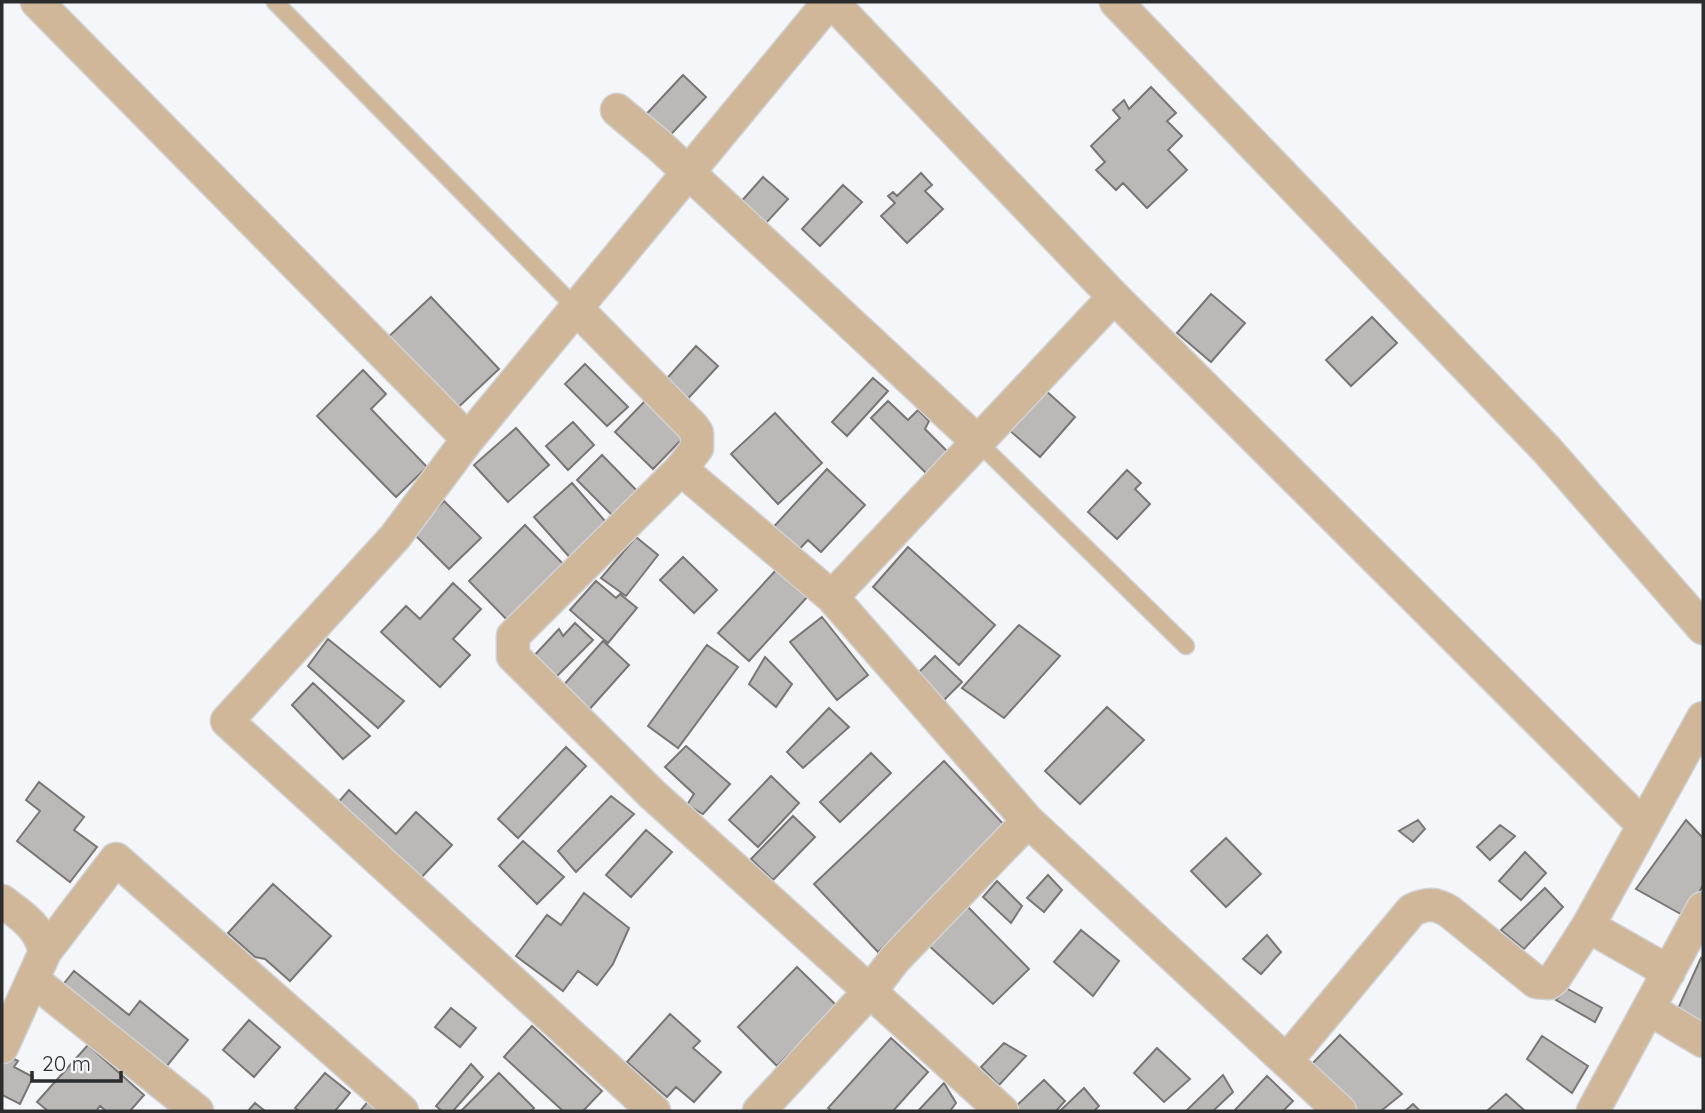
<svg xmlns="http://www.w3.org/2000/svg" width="1705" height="1113" font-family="Quicksand,sans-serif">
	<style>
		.building { fill: #bbb9b7; stroke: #797775; stroke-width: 2 }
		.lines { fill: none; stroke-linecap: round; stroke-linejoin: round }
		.service-casing { stroke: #d1d2d4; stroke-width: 19 }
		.minor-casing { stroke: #d1d2d4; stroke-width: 35 }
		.service { stroke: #d0b799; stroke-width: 16 }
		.minor { stroke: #d0b799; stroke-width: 32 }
	</style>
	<rect width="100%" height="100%" fill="#f5f6f9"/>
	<!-- building -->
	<path class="building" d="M683 75 706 97 660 146 637 124Z
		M1151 87 1176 113 1167 121 1182 136 1168 150 1187 170 1147 208 1123 183 1116 190 1096 170 1105 162 1091 146 1120 118 1113 110 1124 100 1129 109Z
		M921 173 932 185 925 191 943 209 907 243 881 216 895 203 888 196 893 192 897 196Z
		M763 177 788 199 755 235 731 213Z
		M843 185 862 202 820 246 802 229Z
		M1211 294 1245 323 1211 362 1177 333Z
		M431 297 499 369 452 413 384 341Z
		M1372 317 1397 343 1351 386 1326 360Z
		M696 346 718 366 682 405 661 385Z
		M585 364 628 407 607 426 565 384Z
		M363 370 386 394 371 409 427 467 396 497 317 416Z
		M873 378 888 391 847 436 832 422Z
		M1044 389 1075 417 1040 457 1008 429Z
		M646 400 684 437 653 469 615 432Z
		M888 401 908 420 918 410 929 421 925 429 950 454 929 476 871 418Z
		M775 413 822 463 778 504 731 454Z
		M573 422 594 445 568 470 546 446Z
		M516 428 549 465 508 502 474 465Z
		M602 455 644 498 619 522 577 480Z
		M827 469 865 505 821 552 808 540 793 556 768 533Z
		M1127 470 1141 483 1135 489 1150 504 1117 539 1088 512Z
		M572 483 611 528 573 561 534 517Z
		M444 501 481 538 449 569 413 533Z
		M525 525 570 571 514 627 469 581Z
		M636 537 658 555 626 596 601 578Z
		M908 547 995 625 959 665 873 587Z
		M683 557 717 590 694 613 660 580Z
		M778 568 808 596 749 661 718 633Z
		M596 581 616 598 620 594 637 608 608 643 570 610Z
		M453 583 481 609 453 639 470 655 440 687 381 632 406 606 420 619Z
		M822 617 868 675 837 700 790 642Z
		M575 623 593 640 553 680 531 659 559 629 563 636Z
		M1019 625 1060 656 1004 718 962 688Z
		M328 639 404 701 378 728 308 666Z
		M603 641 629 665 587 712 561 688Z
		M707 645 738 667 678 748 648 726Z
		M935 656 962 682 935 709 908 683Z
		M765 657 792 684 776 707 749 684Z
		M313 683 370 736 343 759 292 705Z
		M1107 707 1144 740 1080 804 1045 771Z
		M829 708 849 727 803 768 787 752Z
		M686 746 730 784 703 814 687 805 694 794 665 767Z
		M566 747 586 766 518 838 498 819Z
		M871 753 891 773 840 822 820 802Z
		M944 761 1008 829 878 952 814 884Z
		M771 776 799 803 758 847 729 820Z
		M39 782 84 817 74 830 97 847 70 882 17 841 40 811 26 800Z
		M349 790 396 834 416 812 452 845 417 882 336 805Z
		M611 796 634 814 576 872 558 851Z
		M793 816 815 837 773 880 751 859Z
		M1418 820 1425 829 1413 842 1399 831Z
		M1686 820 1703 838V885L1686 917 1636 889Z
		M1500 825 1515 836 1490 860 1477 847Z
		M646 830 672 852 631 897 606 875Z
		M1226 838 1261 874 1226 907 1191 871Z
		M523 841 564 877 537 904 499 866Z
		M1525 852 1546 873 1521 900 1499 881Z
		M1048 875 1062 890 1044 912 1027 898Z
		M997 881 1022 906 1011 923 983 897Z
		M273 884 331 936 290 981 265 959 255 957 228 933Z
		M1545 888 1563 907 1524 949 1501 930Z
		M584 893 629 928 613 964 597 985 578 971 563 991 516 956 547 915 561 925Z
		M967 906 1029 969 993 1004 927 944Z
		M1081 930 1119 961 1093 996 1054 962Z
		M1267 935 1281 952 1261 974 1243 959Z
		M1701 958 1703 960V1028L1677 1011Z
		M797 967 837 1006 777 1066 738 1027Z
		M74 971 129 1015 140 1001 188 1040 157 1078 54 996Z
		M1566 988 1602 1008 1595 1022 1556 1000Z
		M451 1008 476 1028 460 1047 435 1027Z
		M670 1014 700 1041 693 1048 721 1072 694 1102 676 1087 667 1097 627 1062Z
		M249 1020 280 1047 254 1077 223 1050Z
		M532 1026 602 1091 583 1111H563L504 1057Z
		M1340 1035 1402 1094 1381 1111H1356L1309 1067Z
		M1542 1036 1588 1066 1572 1093 1527 1059Z
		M891 1038 928 1072 893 1111H832L828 1108Z
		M1004 1043 1026 1056 999 1085 981 1067Z
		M88 1045 144 1095 130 1111H106L100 1106 96 1111H48L37 1102Z
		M1157 1048 1190 1079 1164 1102 1134 1073Z
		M2 1053 18 1061 14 1067 33 1077 20 1104 2 1095Z
		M471 1064 483 1077 453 1111H442L436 1106Z
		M325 1073 350 1093 335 1111H299L295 1108Z
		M499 1073 534 1108 531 1111H461Z
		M1223 1075 1233 1092 1213 1111H1186Z
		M1267 1076 1293 1101 1283 1111H1234Z
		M1044 1080 1065 1101 1056 1111H1018L1014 1108Z
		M944 1083 956 1103 950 1111H918Z
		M1084 1088 1099 1106 1094 1111H1060Z
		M1506 1094 1525 1111H1487Z
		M371 1098 390 1111H360Z
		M255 1103 265 1111H248Z
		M1413 1104 1420 1111H1405Z"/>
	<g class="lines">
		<!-- service casing -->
		<g class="service-casing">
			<path id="service" d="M275 2 576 308
				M978 442 1186 646"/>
		</g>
		<!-- minor casing -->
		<g class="minor-casing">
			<path id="minor" d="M37 2 468 439
				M832 2 1114 297 1643 825
				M1116 2 1547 450 1703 628
				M617 110 660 146 978 442
				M576 308 693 427 697 433V448L681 469 513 636V656L652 794 1002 1111
				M681 469 832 597 1028 821 1340 1111
				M832 597 1114 297
				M2 901C22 916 39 926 45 952L2 1047
				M1588 926 1669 972
				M45 952 116 859 402 1111
				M33 980 197 1111
				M1649 1009 1703 1041
				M1286 1061 1412 910C1427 903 1436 903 1450 912L1536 982 1549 983 1554 979 1588 926 1703 718
				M654 1111 227 721 395 537 468 439 829 2
				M759 1111 871 990 895 959 1028 821
				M1593 1111 1703 908"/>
		</g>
		<!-- service -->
		<use href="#service" class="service"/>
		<!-- minor -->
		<use href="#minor" class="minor"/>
	</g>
	<!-- border -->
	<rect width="1705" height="1113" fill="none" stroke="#2b2c2d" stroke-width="7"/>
	<!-- scale -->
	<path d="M32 1071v10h89v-10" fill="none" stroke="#2b2c2d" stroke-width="3.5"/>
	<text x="42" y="1071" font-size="21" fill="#2b2c2d" stroke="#f5f6f9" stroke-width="5" paint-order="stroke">20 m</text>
</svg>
